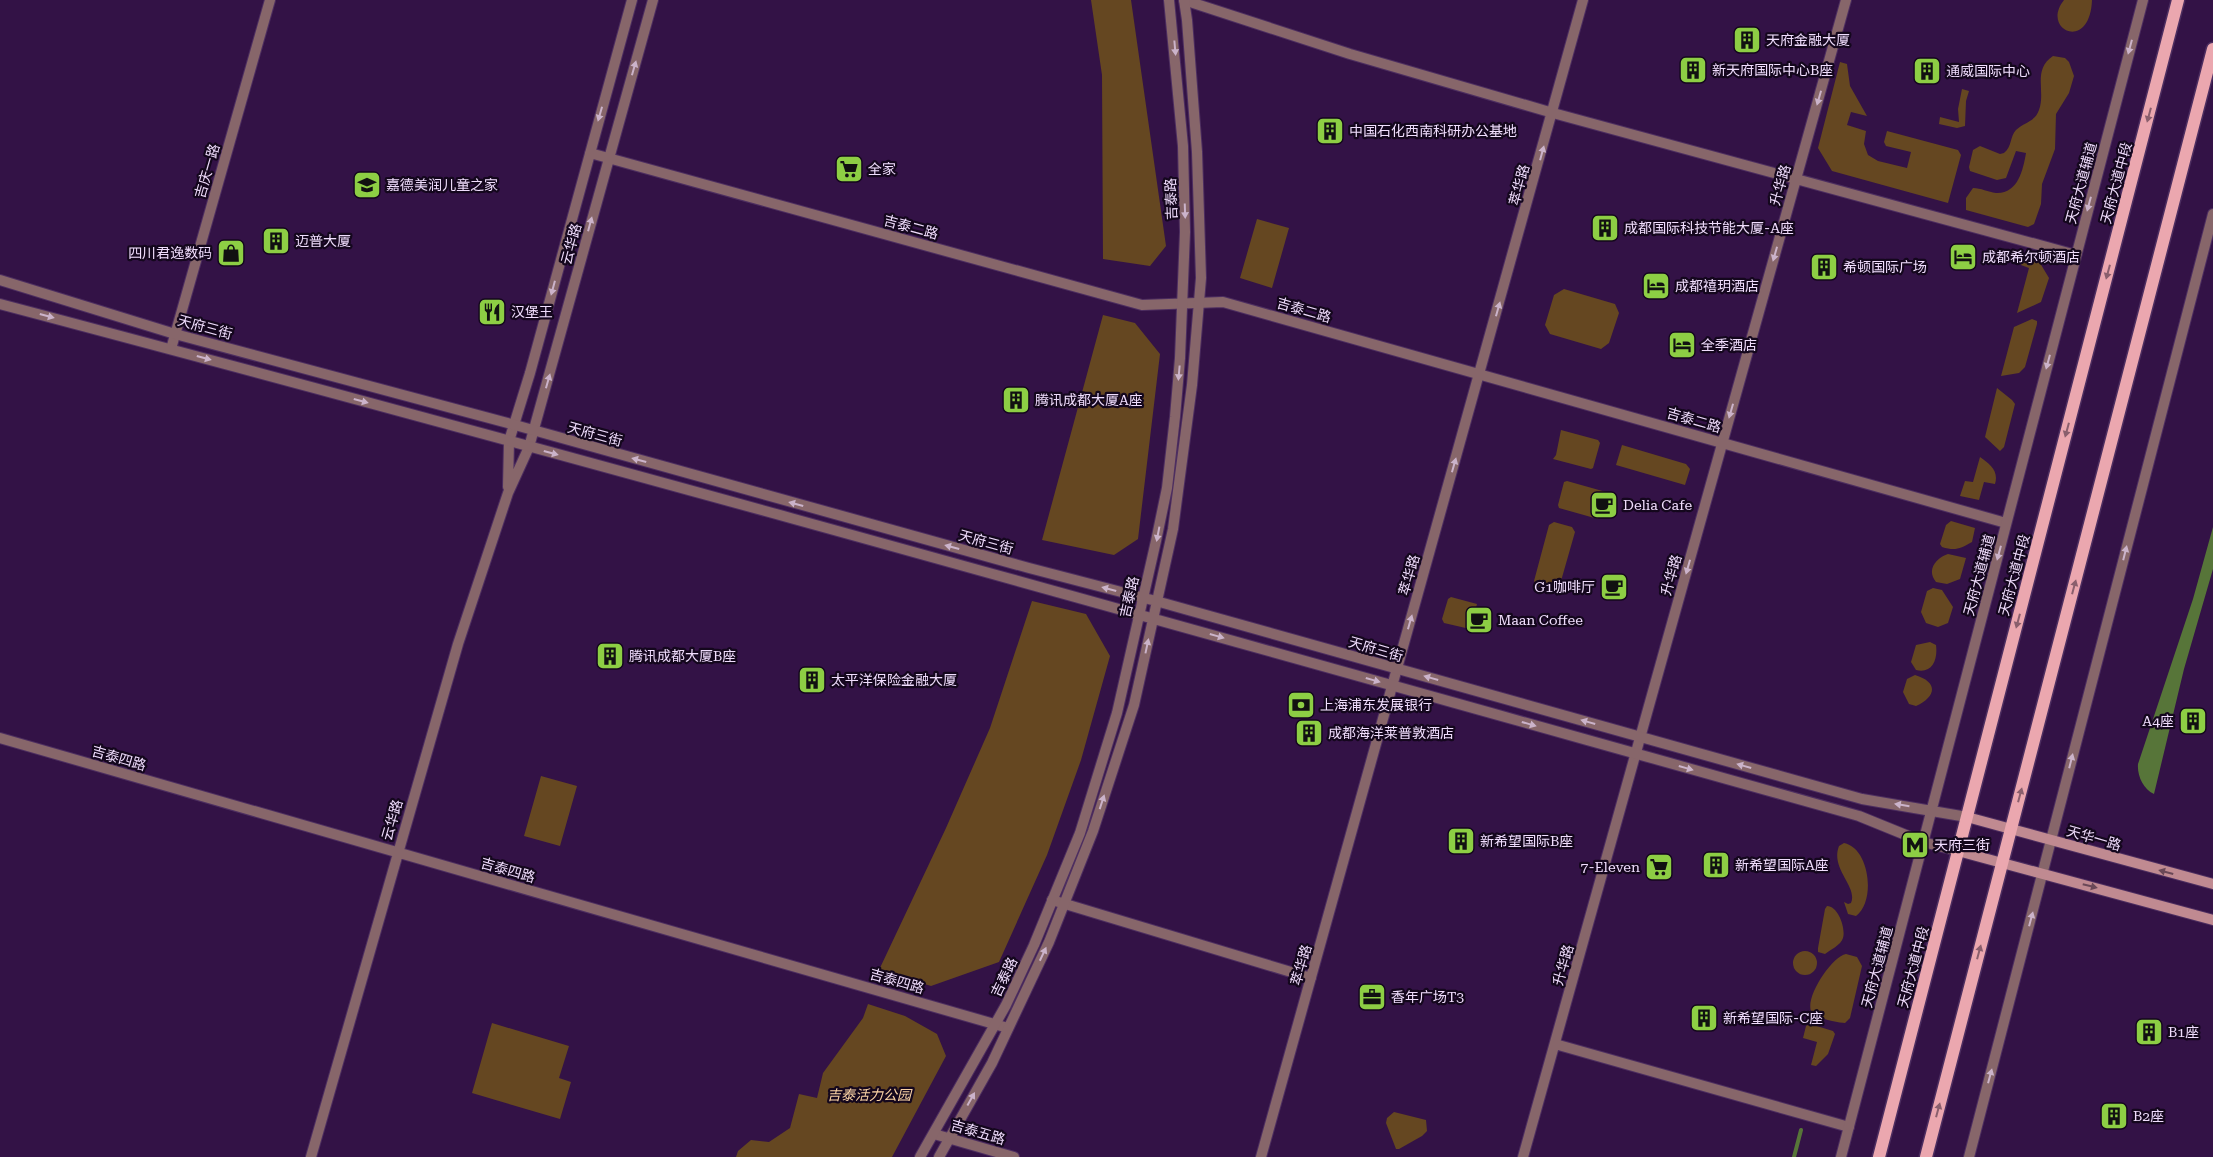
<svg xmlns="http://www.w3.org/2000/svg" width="2213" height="1157" font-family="'Roboto Serif','Noto Sans SC',serif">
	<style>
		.green { fill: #654721 }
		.water { fill: #577539 }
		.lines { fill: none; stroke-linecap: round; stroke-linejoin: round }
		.stream { stroke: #577539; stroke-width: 4 }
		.minor-casing { stroke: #4d2e60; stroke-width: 12 }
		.tertiary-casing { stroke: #4d2e60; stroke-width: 12 }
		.secondary-casing { stroke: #4d2e60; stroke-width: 12 }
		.primary-casing { stroke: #4d2e60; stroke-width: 15 }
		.minor { stroke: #87666a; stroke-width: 10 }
		.tertiary { stroke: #87666a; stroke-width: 10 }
		.secondary { stroke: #c08a91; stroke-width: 10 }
		.primary { stroke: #eba7af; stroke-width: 12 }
		.oneway { fill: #cbb3ca }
		.oneway2 { fill: #8a5f6d }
		.oneway3 { fill: #6a4857 }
		.labels { text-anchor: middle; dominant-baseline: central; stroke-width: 4.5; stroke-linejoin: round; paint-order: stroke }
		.poi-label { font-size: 14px; fill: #f0ddfd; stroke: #14071d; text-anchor: start }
		.street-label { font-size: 14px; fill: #f0ddfd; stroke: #14071d }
		.park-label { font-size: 14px; font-style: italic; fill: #fad3a5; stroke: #14071d }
	</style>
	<rect width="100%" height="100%" fill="#331246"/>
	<!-- green -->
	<path class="green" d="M1091 0H1131L1166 246 1150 266 1103 259 1102 75Z
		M2064 0H2092C2090 53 2040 30 2064 0Z
		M2053 56 2065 58 2069 62 2074 76 2069 93 2056 114 2055 149 2042 184 2041 204 2034 224 2028 227 1966 210V198L1973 188C1981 188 1988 192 1996 193 2018 194 2023 170 2026 153L2016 151 2006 178 1997 180 1970 171 1969 167 1973 150 1980 146 2000 154 2004 153C2012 147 2010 136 2016 130 2024 122 2035 122 2039 110 2046 91 2032 70 2053 56Z
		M1840 62 1847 64 1850 86 1867 116 1851 112 1847 125 1866 131 1864 144 1868 155 1878 161 1907 168 1911 152 1886 146 1884 142 1887 131 1958 150 1961 155 1948 203 1832 171 1818 148Z
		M1962 89 1969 91 1966 101 1965 126 1957 128 1939 124 1940 117 1959 122 1958 109Z
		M1257 219 1289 228 1272 288 1240 278Z
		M2023 257 2040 263 2049 278 2041 302 2017 313 2029 268 2021 265Z
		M1564 289 1615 304 1619 313 1609 343 1601 349 1550 334 1545 325 1554 295Z
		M1103 315 1135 323 1160 354 1138 539 1114 555 1042 540Z
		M2032 319 2037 321V324L2025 367 2019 373 2001 376 2014 327Z
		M1997 388 2012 400 2015 404 2004 447 2000 451 1985 437Z
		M1561 430 1598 440 1600 443 1593 468 1591 469 1553 459 1556 455Z
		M1622 445 1686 464 1690 469 1685 485 1616 465Z
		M1980 457C1990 464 1999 471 1995 484L1984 482 1979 500 1960 496 1965 481 1973 482Z
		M1567 481 1606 492 1598 519 1559 508 1558 505 1564 482Z
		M1951 521 1975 528 1972 542C1960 549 1955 551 1942 547L1940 544 1946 525Z
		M1554 522 1572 527 1575 532 1559 588 1554 591 1536 586 1534 581 1549 525Z
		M1948 554 1966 558 1960 579 1947 584 1936 582C1926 570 1936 558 1948 554Z
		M1933 588 1942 590 1953 607 1948 623 1938 627 1926 623 1921 612 1927 591Z
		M1451 597 1477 604 1470 629 1444 623 1442 619 1448 599Z
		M1032 601 1086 614 1110 656 1081 760 1047 855 999 962 931 986 879 970 946 828 990 728Z
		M1930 642 1936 645C1938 660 1932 674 1916 670L1911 662 1916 645Z
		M1915 675C1938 682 1937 696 1916 706L1909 704 1903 692 1907 679Z
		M541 776 577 786 560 846 524 836Z
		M1844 843C1870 848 1876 902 1856 916L1848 914 1844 902 1848 904 1851 903C1858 886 1830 869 1839 846Z
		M1827 906C1838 906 1846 928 1843 938 1841 945 1830 950 1825 954L1818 952V948L1825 909Z
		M1793 963a12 12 0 1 1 24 0a12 12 0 1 1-24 0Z
		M1846 954 1857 957 1862 966 1850 1018 1845 1023C1839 1023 1816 1018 1812 1013 1803 1000 1831 957 1846 954Z
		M868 1004 905 1016 937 1034 946 1056 892 1157H736L738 1151 751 1140 769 1142 790 1128 799 1094 817 1098 823 1073 863 1018Z
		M492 1023 569 1046 559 1078 571 1082 560 1119 472 1093Z
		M1810 1024 1833 1031 1835 1034 1828 1054 1816 1066 1811 1065 1817 1042 1803 1038 1806 1026Z
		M1394 1112 1426 1120 1427 1131 1422 1136 1399 1149H1396L1386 1123 1387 1118Z"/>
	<!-- water -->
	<path class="water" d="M2213 527V569L2184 669 2154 794C2143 789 2137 775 2138 764L2193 599Z"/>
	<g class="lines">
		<!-- stream -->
		<path class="stream" d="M1794 1157 1801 1130"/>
		<!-- minor casing -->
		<g class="minor-casing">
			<path id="minor" d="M1184 0 1350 54 1553 113 2076 255
				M590 153 1142 305 1223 302 2006 523
				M171 349 270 0
				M508 487 509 441 530 373 632 0
				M0 738 1008 1028
				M1052 900 1311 978
				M1555 1044 1849 1127
				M934 1134 1014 1157
				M311 1157 458 644 508 493 529 447 653 0
				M1261 1157 1583 0
				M1523 1157 1846 0"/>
		</g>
		<!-- tertiary casing -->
		<g class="tertiary-casing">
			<path id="tertiary" d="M0 280 175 334 515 425 1029 568 1156 601 1862 799 1967 817
				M0 304C621 468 1240 643 1859 816L1923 842 1958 851
				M920 1157 1006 1005 1034 945 1080 833 1117 713 1156 541 1167 488 1175 417 1180 358 1185 232 1183 146 1169 0
				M939 1157 992 1063 1049 942 1093 831 1134 705 1173 529 1192 385 1201 278 1197 152 1187 20 1184 0
				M1841 1157 2143 0
				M1969 1157 2213 214"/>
		</g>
		<!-- secondary casing -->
		<g class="secondary-casing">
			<path id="secondary" d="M1967 817 2213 884
				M1958 851 2213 920"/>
		</g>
		<!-- primary casing -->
		<g class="primary-casing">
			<path id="primary" d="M1879 1157 2178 0
				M1926 1157 2213 49"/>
		</g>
		<!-- minor -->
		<use href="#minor" class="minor"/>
		<!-- tertiary -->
		<use href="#tertiary" class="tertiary"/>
		<!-- secondary -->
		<use href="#secondary" class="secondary"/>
		<!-- primary -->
		<use href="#primary" class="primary"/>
	</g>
	<!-- one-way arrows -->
	<defs><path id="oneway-solid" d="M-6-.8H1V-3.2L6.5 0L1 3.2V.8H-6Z" transform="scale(1.25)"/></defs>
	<g class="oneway">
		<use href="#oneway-solid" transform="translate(2130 47) rotate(105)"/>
		<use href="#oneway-solid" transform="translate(1175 48) rotate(85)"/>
		<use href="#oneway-solid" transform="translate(634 68) rotate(-74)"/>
		<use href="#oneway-solid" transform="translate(1819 98) rotate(106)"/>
		<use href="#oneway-solid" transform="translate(600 114) rotate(106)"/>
		<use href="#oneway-solid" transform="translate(1542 153) rotate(-75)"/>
		<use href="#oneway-solid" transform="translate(2089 204) rotate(105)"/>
		<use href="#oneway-solid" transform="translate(1185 211) rotate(88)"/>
		<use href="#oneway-solid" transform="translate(590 224) rotate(-75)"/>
		<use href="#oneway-solid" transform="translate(1775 254) rotate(106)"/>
		<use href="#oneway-solid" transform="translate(553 288) rotate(105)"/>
		<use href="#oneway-solid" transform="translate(1498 309) rotate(-74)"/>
		<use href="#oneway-solid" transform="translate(47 316) rotate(15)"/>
		<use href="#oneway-solid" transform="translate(204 358) rotate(15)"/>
		<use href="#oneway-solid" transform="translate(2048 362) rotate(105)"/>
		<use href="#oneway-solid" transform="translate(1179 373) rotate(95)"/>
		<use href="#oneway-solid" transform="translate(548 381) rotate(-74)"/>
		<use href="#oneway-solid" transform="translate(361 401) rotate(15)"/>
		<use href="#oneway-solid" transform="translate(1731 411) rotate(106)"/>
		<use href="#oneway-solid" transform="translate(551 453) rotate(15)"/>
		<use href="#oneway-solid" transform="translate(639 460) rotate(-165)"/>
		<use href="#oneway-solid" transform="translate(1454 465) rotate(-74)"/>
		<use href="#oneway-solid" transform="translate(796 504) rotate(-165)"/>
		<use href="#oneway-solid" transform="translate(1158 534) rotate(101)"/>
		<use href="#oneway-solid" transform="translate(952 547) rotate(-165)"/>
		<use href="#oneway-solid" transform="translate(1999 553) rotate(105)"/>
		<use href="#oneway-solid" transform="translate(2125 553) rotate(-76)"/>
		<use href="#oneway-solid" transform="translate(1688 567) rotate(106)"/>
		<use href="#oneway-solid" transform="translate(1109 589) rotate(-165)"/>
		<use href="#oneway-solid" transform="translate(1410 622) rotate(-74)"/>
		<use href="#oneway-solid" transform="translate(1217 636) rotate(16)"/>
		<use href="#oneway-solid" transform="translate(1147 646) rotate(-78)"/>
		<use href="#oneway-solid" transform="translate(1431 678) rotate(-164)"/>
		<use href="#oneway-solid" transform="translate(1373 680) rotate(16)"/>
		<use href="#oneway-solid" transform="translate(1588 722) rotate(-164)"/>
		<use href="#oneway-solid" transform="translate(1529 724) rotate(16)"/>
		<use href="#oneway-solid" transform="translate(2071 761) rotate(-76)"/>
		<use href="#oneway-solid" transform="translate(1744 766) rotate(-164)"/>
		<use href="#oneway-solid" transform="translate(1686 768) rotate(16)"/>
		<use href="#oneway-solid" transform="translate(1102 802) rotate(-72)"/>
		<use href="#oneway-solid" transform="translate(1902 805) rotate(-171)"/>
		<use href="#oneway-solid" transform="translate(2031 919) rotate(-75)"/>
		<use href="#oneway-solid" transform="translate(1043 954) rotate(-65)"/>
		<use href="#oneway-solid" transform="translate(1990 1076) rotate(-75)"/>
		<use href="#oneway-solid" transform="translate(971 1099) rotate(-61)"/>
	</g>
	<g class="oneway2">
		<use href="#oneway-solid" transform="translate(2149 115) rotate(105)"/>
		<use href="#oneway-solid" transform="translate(2108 272) rotate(105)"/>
		<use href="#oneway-solid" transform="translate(2067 430) rotate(105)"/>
		<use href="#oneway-solid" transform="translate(2074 587) rotate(-75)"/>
		<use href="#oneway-solid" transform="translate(2018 621) rotate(105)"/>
		<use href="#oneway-solid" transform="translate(2020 795) rotate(-75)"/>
		<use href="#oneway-solid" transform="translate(1979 952) rotate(-75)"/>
		<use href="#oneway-solid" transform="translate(1938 1110) rotate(-75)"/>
	</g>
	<g class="oneway3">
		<use href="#oneway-solid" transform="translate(2166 872) rotate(-165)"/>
		<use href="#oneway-solid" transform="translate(2090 886) rotate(14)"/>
	</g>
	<!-- icons -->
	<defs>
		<g id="building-square" transform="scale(1.4375)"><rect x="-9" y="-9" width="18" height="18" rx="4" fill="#8dce44" stroke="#14071d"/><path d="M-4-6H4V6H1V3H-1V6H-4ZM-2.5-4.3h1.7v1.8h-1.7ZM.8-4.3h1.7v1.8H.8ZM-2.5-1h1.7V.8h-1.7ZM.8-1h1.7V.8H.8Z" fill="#111"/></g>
		<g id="supermarket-square" transform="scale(1.4375)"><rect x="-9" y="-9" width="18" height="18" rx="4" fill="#8dce44" stroke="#14071d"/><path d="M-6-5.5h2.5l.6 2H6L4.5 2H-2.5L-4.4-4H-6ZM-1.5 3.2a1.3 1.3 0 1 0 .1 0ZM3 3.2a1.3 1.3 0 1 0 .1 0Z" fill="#111"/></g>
		<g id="school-square" transform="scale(1.4375)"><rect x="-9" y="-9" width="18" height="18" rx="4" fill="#8dce44" stroke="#14071d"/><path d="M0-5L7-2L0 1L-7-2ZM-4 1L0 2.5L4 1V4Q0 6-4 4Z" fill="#111"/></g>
		<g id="shop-square" transform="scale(1.4375)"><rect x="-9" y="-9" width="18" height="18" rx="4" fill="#8dce44" stroke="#14071d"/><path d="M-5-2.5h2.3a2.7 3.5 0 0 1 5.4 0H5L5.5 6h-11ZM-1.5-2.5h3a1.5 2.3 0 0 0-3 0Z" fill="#111"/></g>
		<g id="hotel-square" transform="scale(1.4375)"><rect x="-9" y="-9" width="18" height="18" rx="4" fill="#8dce44" stroke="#14071d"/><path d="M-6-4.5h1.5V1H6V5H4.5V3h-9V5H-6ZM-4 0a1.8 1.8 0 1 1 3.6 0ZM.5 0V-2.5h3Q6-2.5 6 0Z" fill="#111"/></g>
		<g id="restaurant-square" transform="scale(1.4375)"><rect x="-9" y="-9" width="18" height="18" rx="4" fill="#8dce44" stroke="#14071d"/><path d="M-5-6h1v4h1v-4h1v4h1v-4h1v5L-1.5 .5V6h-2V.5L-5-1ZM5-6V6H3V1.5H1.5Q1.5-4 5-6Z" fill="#111"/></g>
		<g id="cafe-square" transform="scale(1.4375)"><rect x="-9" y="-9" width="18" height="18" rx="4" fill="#8dce44" stroke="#14071d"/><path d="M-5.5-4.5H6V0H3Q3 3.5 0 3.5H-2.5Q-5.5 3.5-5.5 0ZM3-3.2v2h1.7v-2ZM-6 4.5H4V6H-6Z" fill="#111"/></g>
		<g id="bank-square" transform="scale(1.4375)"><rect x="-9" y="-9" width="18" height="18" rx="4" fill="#8dce44" stroke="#14071d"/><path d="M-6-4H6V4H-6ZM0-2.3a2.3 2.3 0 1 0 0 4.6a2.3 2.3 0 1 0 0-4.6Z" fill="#111"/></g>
		<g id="metro-square" transform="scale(1.4375)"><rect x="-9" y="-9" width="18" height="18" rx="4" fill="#8dce44" stroke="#14071d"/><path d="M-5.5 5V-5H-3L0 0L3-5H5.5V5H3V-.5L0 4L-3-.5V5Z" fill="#111"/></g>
		<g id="office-square" transform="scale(1.4375)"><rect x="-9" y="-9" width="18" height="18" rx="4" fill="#8dce44" stroke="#14071d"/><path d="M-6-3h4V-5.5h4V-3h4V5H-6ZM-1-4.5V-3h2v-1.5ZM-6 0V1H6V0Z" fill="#111"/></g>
	</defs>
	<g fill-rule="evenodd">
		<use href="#building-square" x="1747" y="40"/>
		<use href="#building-square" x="1693" y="70"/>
		<use href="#building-square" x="1927" y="71"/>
		<use href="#building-square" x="1330" y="131"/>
		<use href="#supermarket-square" x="849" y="169"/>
		<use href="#school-square" x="367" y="185"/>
		<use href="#building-square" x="1605" y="228"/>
		<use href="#building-square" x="276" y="241"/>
		<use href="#shop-square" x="231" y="253"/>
		<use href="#hotel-square" x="1963" y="257"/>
		<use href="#building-square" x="1824" y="267"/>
		<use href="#hotel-square" x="1656" y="286"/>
		<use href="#restaurant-square" x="492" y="312"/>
		<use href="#hotel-square" x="1682" y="345"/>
		<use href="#building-square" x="1016" y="400"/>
		<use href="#cafe-square" x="1604" y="505"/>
		<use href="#cafe-square" x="1614" y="587"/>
		<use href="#cafe-square" x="1479" y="620"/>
		<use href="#building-square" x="610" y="656"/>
		<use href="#building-square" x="812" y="680"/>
		<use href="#bank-square" x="1301" y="705"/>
		<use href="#building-square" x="2193" y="721"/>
		<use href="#building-square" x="1309" y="733"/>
		<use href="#building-square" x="1461" y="841"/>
		<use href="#metro-square" x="1915" y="845"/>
		<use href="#building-square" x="1716" y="865"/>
		<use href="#supermarket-square" x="1659" y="867"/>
		<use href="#office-square" x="1372" y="997"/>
		<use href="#building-square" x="1704" y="1018"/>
		<use href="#building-square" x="2149" y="1032"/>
		<use href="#building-square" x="2114" y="1116"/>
	</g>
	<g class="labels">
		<!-- poi labels -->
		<g class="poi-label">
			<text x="1766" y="40">天府金融大厦</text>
			<text x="1712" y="70">新天府国际中心B座</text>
			<text x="1946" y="71">通威国际中心</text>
			<text x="1349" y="131">中国石化西南科研办公基地</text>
			<text x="868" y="169">全家</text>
			<text x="386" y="185">嘉德美润儿童之家</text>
			<text x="1624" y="228">成都国际科技节能大厦-A座</text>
			<text x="295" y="241">迈普大厦</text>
			<text x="212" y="253" text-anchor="end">四川君逸数码</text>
			<text x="1982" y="257">成都希尔顿酒店</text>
			<text x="1843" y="267">希顿国际广场</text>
			<text x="1675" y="286">成都禧玥酒店</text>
			<text x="511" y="312">汉堡王</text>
			<text x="1701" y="345">全季酒店</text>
			<text x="1035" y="400">腾讯成都大厦A座</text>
			<text x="1623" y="505">Delia Cafe</text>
			<text x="1595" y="587" text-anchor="end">G1咖啡厅</text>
			<text x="1498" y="620">Maan Coffee</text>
			<text x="629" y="656">腾讯成都大厦B座</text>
			<text x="831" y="680">太平洋保险金融大厦</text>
			<text x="1320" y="705">上海浦东发展银行</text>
			<text x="2174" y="721" text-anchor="end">A4座</text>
			<text x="1328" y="733">成都海洋莱普敦酒店</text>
			<text x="1480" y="841">新希望国际B座</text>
			<text x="1934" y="845">天府三街</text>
			<text x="1735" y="865">新希望国际A座</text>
			<text x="1640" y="867" text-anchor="end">7-Eleven</text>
			<text x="1391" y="997">香年广场T3</text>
			<text x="1723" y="1018">新希望国际-C座</text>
			<text x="2168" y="1032">B1座</text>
			<text x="2133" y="1116">B2座</text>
		</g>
		<!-- street labels -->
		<g class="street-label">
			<text transform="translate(207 171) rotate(-74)">吉庆一路</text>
			<text transform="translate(2081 183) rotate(-75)">天府大道辅道</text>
			<text transform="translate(2116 183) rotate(-75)">天府大道中段</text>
			<text transform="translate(1519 185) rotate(-75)">萃华路</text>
			<text transform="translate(1780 185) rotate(-74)">升华路</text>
			<text transform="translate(1171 199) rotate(-92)">吉泰路</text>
			<text transform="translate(911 227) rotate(15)">吉泰二路</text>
			<text transform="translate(571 244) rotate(-75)">云华路</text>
			<text transform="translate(1304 310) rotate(16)">吉泰二路</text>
			<text transform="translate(205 327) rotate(15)">天府三街</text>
			<text transform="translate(1694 420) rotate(16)">吉泰二路</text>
			<text transform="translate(595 434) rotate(15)">天府三街</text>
			<text transform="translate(986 542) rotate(15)">天府三街</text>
			<text transform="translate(1409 575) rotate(-74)">萃华路</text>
			<text transform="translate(1671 575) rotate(-74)">升华路</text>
			<text transform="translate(1979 575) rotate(-75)">天府大道辅道</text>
			<text transform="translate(2014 575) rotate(-75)">天府大道中段</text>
			<text transform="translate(1129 597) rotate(-77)">吉泰路</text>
			<text transform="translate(1376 649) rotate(16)">天府三街</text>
			<text transform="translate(119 758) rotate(16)">吉泰四路</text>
			<text transform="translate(392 820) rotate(-74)">云华路</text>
			<text transform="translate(2094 838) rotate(16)">天华一路</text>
			<text transform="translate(508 870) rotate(16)">吉泰四路</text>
			<text transform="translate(1301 965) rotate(-74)">萃华路</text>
			<text transform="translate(1563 965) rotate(-74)">升华路</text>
			<text transform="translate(1877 967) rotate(-75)">天府大道辅道</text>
			<text transform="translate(1913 967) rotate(-75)">天府大道中段</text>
			<text transform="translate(1004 977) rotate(-64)">吉泰路</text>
			<text transform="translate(897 981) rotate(16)">吉泰四路</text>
			<text transform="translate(978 1132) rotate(16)">吉泰五路</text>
		</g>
		<!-- park labels -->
		<g class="park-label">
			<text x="869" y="1095">吉泰活力公园</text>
		</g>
	</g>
</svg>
